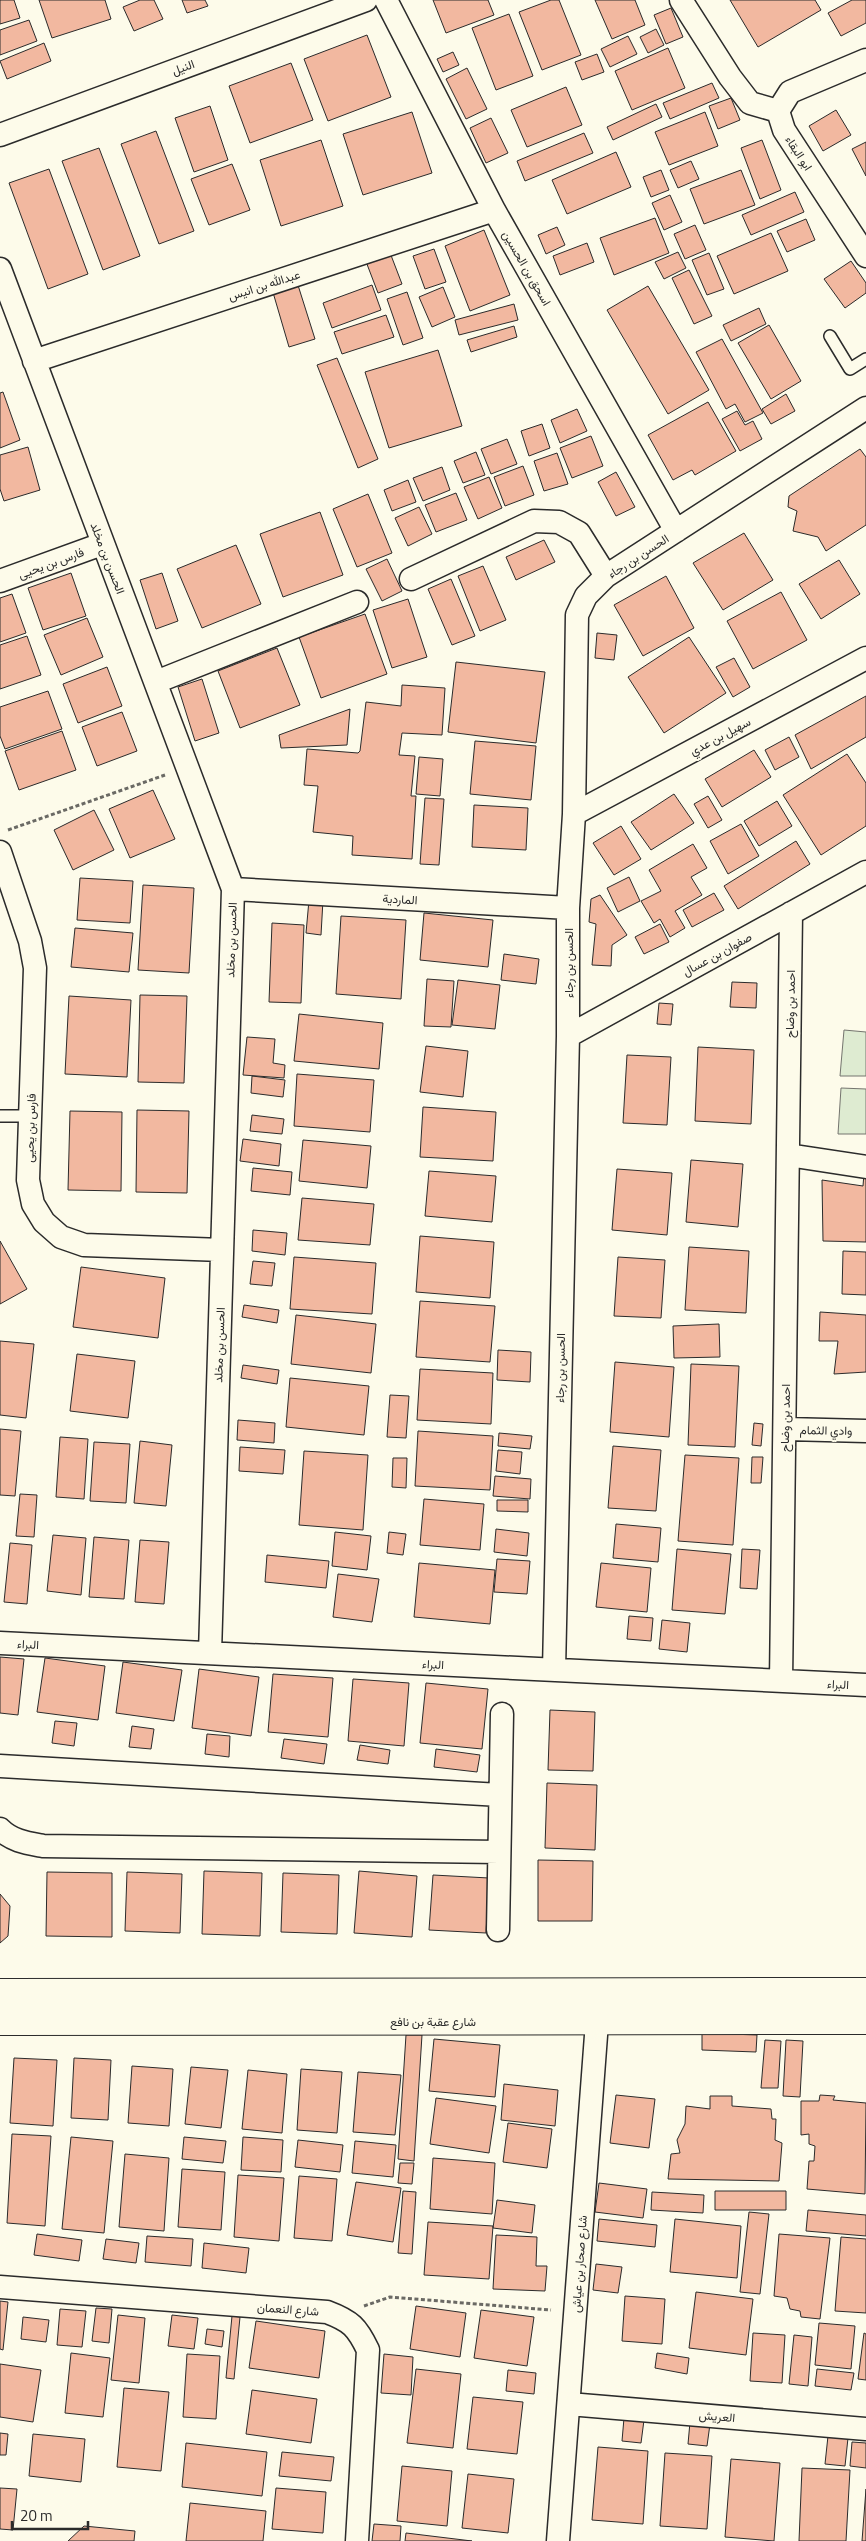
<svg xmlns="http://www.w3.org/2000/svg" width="866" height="2541" font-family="'Titillium Web',Vazirmatn,sans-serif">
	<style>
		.green { fill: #deebd1; stroke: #74746e }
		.building { fill: #f2b8a0; stroke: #2b2b2b }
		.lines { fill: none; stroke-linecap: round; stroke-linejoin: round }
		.lane-casing { stroke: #2b2b2b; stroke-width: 14 }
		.street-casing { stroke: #2b2b2b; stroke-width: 25 }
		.secondary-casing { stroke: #2b2b2b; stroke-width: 30 }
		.path { stroke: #6a6964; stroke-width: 3; stroke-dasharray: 4 2.5; stroke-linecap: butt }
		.lane { stroke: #fdfbea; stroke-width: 11 }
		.street { stroke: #fdfbea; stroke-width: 22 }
		.secondary { stroke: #fdfbea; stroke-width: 28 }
		.labels { text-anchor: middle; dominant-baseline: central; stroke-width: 4; stroke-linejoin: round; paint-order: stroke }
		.street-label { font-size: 12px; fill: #2b2b2b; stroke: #fdfbea }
	</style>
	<rect width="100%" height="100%" fill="#fdfbea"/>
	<!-- green -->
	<path class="green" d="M844 1030 866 1032V1076H840Z
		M841 1088 866 1089V1134H838Z"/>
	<!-- building -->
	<path class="building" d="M0 0H14L20 18 0 24Z
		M39 0H105L111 19 52 38Z
		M140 0H154L163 19 134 31 123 7Z
		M182 0H205L208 6 187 13Z
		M433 0H488L494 15 446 33Z
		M551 0H559L581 55 542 70 519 12Z
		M595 0H635L645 25 612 39Z
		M730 0H815L821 10 758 47Z
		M852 0H866V23L841 36 828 13Z
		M671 8 683 37 666 44 654 15Z
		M509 14 533 76 496 90 472 28Z
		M29 20 37 41 0 55V30Z
		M656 29 664 45 648 53 640 37Z
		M367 35 391 97 328 121 304 59Z
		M628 36 637 54 610 67 601 49Z
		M44 43 51 61 7 79 0 61Z
		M668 48 685 88 632 110 615 71Z
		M453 52 459 65 443 72 437 59Z
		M597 54 604 72 582 80 575 62Z
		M291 63 313 120 250 143 229 86Z
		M467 68 487 109 466 119 446 79Z
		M712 83 719 98 670 119 663 103Z
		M566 87 582 125 527 147 511 110Z
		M731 98 740 120 718 129 709 106Z
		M656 104 662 117 613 140 607 127Z
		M210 106 228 160 194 172 175 118Z
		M836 110 851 135 823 151 809 126Z
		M412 112 432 173 363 195 343 134Z
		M705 112 718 146 669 165 655 132Z
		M491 118 508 153 486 163 470 128Z
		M156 131 194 231 159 244 121 144Z
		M584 133 593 153 525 181 517 161Z
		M321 140 343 206 281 226 260 160Z
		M762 140 781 190 760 199 741 148Z
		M866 142V176L852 149Z
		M99 148 140 256 103 270 62 161Z
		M616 152 631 187 567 214 552 180Z
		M691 161 699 179 678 188 670 170Z
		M232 164 250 210 209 225 191 179Z
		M49 169 88 274 48 289 9 183Z
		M661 170 669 190 651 197 643 177Z
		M741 170 755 205 704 224 690 189Z
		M795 192 804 212 751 235 742 215Z
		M670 195 682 222 664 230 652 203Z
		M655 218 669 253 614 275 600 238Z
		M806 219 815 240 787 252 777 231Z
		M695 225 706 250 685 259 674 234Z
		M557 227 565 245 546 254 538 235Z
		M484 230 510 295 470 311 445 246Z
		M771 233 788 271 734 294 717 256Z
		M587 243 594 262 560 275 553 256Z
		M434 249 446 282 425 289 413 256Z
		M389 250 402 284 378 293 365 259Z
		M678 252 686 268 664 279 655 262Z
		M709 253 724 289 707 295 692 260Z
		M851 261 866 283V293L845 308 824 279Z
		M689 270 712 316 694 324 672 278Z
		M297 282 315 339 289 347 272 289Z
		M372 285 381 310 332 328 323 303Z
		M648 286 709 390 668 414 607 310Z
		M443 287 455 317 432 327 419 297Z
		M407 292 423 338 403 345 387 299Z
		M514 304 518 320 459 335 455 320Z
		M759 308 766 324 731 341 723 325Z
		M386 315 394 337 342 354 334 332Z
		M769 325 801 381 771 399 738 343Z
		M514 326 517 337 471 352 467 340Z
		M722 339 763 413 745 422 735 404 726 409 696 352Z
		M438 350 462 426 389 448 365 372Z
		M337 358 378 459 358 468 317 365Z
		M3 392 20 440 0 448V393Z
		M786 394 795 411 771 424 762 409Z
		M708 402 736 451 695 475 692 470 673 480 648 435Z
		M577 409 587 431 560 443 551 420Z
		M737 411 745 425 753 421 762 439 740 451 722 419Z
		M542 424 550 448 529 456 521 431Z
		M591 436 603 466 572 478 560 448Z
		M507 439 517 464 491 474 481 449Z
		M28 447 40 490 4 501 0 489V455Z
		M860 449 866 457V525L826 551 818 537 793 531 797 511 788 507 789 496Z
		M476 452 485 475 463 483 454 461Z
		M557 453 568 484 544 491 534 461Z
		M523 466 534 495 505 506 494 477Z
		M442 467 450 490 423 501 413 478Z
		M616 472 635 507 616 516 598 482Z
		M489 477 502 508 478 519 464 487Z
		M408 480 416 502 392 511 384 490Z
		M456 493 467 520 436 532 425 505Z
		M368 494 392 553 357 567 333 509Z
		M419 507 432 534 408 546 395 518Z
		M320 512 343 575 283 597 260 534Z
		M744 533 773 580 723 610 693 563Z
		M544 540 555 562 516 580 506 557Z
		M236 545 261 604 202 628 177 569Z
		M387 559 402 591 382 601 366 569Z
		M839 560 860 594 821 619 799 584Z
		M483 566 506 620 480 631 458 576Z
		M71 573 86 616 43 630 28 588Z
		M162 573 178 621 156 629 140 580Z
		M666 576 694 628 643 656 614 605Z
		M451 579 475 636 452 645 428 589Z
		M781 592 807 640 753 669 727 621Z
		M12 594 26 633 0 642V598Z
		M408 599 427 657 392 668 373 610Z
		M365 614 387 674 321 698 299 637Z
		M87 618 103 657 61 675 44 635Z
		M597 633 617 635 614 660 595 658Z
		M27 636 41 675 0 689V645Z
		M689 637 726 693 664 733 628 677Z
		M277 648 300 705 240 728 218 671Z
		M734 658 750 687 733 697 716 667Z
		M456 662 545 672 536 743 448 732Z
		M107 667 122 706 78 723 63 684Z
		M202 679 219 733 195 741 178 687Z
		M402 685 445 688 442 735 402 733 399 755 415 756 411 796H416L412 859 352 855 353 836 313 832 318 786 304 785 307 749 358 753 360 751 366 702 401 706Z
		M48 691 62 729 5 749 0 736V707Z
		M866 696V737L811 769 795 735Z
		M350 709 347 745 281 748 279 735Z
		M122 712 137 751 97 766 82 727Z
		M62 731 76 770 19 790 5 751Z
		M789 737 799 757 775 770 765 750Z
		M475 741 536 746 531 800 470 794Z
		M754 750 771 777 722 807 705 779Z
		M847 754 866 783V826L821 855 783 795Z
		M419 757 443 759 440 796 416 794Z
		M153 790 175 839 130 858 109 809Z
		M674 794 694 823 651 850 631 822Z
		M708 796 722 820 708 828 694 804Z
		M425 798 444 799 439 865 420 864Z
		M777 801 792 826 759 846 744 821Z
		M474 805 528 808 526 850 472 847Z
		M94 810 114 850 73 870 54 830Z
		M741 824 759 856 728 874 710 841Z
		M621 826 641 859 614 875 593 843Z
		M796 841 810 864 738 909 724 886Z
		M693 844 707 868 691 877 702 895 675 911 685 928 670 937 660 919 654 923 641 901 661 891 649 870Z
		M629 877 640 901 618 912 607 888Z
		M80 878 133 881 130 923 77 920Z
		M143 885 194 888 189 973 138 970Z
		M714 893 724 910 692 927 683 910Z
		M600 895 627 935 612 945 611 966 592 965 596 924 589 922 591 899Z
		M309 900H323L321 935 306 933Z
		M424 913 493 920 488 967 420 960Z
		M341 916 406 920 401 999 336 994Z
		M272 923 304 925 301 1003 269 1002Z
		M660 924 669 942 644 954 635 937Z
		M75 928 133 933 129 972 71 967Z
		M504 954 539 959 536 984 501 980Z
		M427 979 454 981 451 1027 424 1026Z
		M458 980 500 985 495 1029 452 1025Z
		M732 982 757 983 756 1008 730 1007Z
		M140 995 187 996 184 1083 138 1082Z
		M69 996 131 1000 127 1077 65 1074Z
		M659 1003 673 1004 671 1025 657 1024Z
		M299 1014 383 1023 379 1069 294 1061Z
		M247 1037 275 1039 273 1063 285 1065 284 1078 243 1075Z
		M426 1046 468 1051 463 1097 420 1092Z
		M698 1047 754 1050 751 1124 695 1121Z
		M627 1055 671 1057 667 1125 623 1123Z
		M297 1074 374 1080 370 1132 294 1126Z
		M252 1076 285 1080 283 1097 251 1093Z
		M423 1107 496 1112 493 1161 420 1157Z
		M137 1110 189 1111 187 1193 136 1192Z
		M70 1111 122 1112 121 1191 68 1190Z
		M252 1115 284 1119 282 1134 250 1131Z
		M243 1139 281 1144 279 1166 240 1161Z
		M303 1140 371 1146 367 1188 299 1181Z
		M691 1160 743 1164 738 1227 686 1222Z
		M253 1168 292 1172 290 1195 251 1191Z
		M617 1169 672 1173 667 1235 612 1230Z
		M429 1171 496 1176 492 1222 425 1216Z
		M864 1173H866V1242L823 1241 822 1180 863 1186Z
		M302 1198 374 1204 370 1245 298 1240Z
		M253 1230 287 1233 285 1255 252 1251Z
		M420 1236 494 1242 490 1298 416 1292Z
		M0 1241 27 1289 0 1304Z
		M689 1247 749 1251 746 1313 685 1310Z
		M843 1251 866 1252V1295L842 1294Z
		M294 1257 376 1263 372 1314 290 1309Z
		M618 1257 665 1260 661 1318 614 1316Z
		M253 1261 275 1263 272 1286 250 1284Z
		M81 1267 165 1278 158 1338 73 1327Z
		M420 1301 495 1306 490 1362 416 1357Z
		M244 1305 279 1310 277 1323 242 1317Z
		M820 1312 866 1315V1372L834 1374 838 1341H819Z
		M296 1315 376 1324 371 1373 291 1364Z
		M719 1324 720 1357 674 1358 673 1326Z
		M0 1341 34 1344 26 1418 0 1415Z
		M498 1350 531 1352 530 1382 497 1380Z
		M77 1354 135 1361 128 1418 70 1411Z
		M615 1362 674 1367 669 1437 610 1432Z
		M691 1364 739 1366 735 1447 688 1445Z
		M243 1365 279 1370 277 1384 241 1378Z
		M420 1369 493 1373 491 1424 417 1420Z
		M290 1378 369 1386 364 1435 286 1427Z
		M390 1395 409 1396 406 1438 387 1437Z
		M238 1420 275 1423 274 1443 237 1440Z
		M754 1423 763 1424 761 1446 752 1445Z
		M0 1429 21 1431 15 1496 0 1495Z
		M418 1431 493 1436 490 1490 415 1486Z
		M499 1433 532 1436 530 1449 498 1446Z
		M60 1437 88 1439 84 1499 56 1497Z
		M140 1441 172 1445 166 1506 134 1503Z
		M94 1442 130 1444 126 1503 90 1501Z
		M613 1446 661 1450 656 1511 608 1508Z
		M240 1447 285 1450 283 1474 239 1471Z
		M498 1450 522 1452 520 1474 496 1471Z
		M304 1451 368 1455 363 1530 299 1525Z
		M685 1455 739 1458 733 1545 678 1541Z
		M752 1457H763L761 1483H751Z
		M393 1458H407L406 1488 392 1487Z
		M495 1476 531 1479 530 1499 493 1496Z
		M20 1494 37 1495 34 1537 16 1536Z
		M424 1499 484 1504 480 1550 420 1545Z
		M497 1500H528V1512L497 1511Z
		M616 1524 661 1528 658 1562 613 1558Z
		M496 1529 529 1533 527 1556 494 1552Z
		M335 1532 371 1536 367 1570 332 1566Z
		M389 1532 406 1534 403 1555 387 1553Z
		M53 1535 86 1538 81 1595 47 1591Z
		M94 1537 129 1540 124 1599 89 1597Z
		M140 1540 169 1542 164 1604 135 1602Z
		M10 1543 32 1545 27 1604 4 1602Z
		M677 1549 731 1554 725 1614 672 1610Z
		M742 1549 760 1550 757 1589 740 1588Z
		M267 1555 329 1561 326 1588 265 1582Z
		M497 1559 530 1561 527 1594 494 1592Z
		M419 1563 495 1570 490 1624 414 1617Z
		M601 1563 651 1568 647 1612 596 1607Z
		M338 1574 379 1579 372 1622 333 1617Z
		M629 1616 653 1618 651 1641 627 1639Z
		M662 1620 690 1623 687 1652 659 1649Z
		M0 1657 24 1659 18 1715 0 1713Z
		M45 1658 105 1666 98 1720 37 1712Z
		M123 1662 182 1670 174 1721 116 1713Z
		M199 1669 259 1677 251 1736 192 1728Z
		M273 1674 333 1678 328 1737 268 1732Z
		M353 1679 409 1683 404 1746 348 1741Z
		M426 1683 488 1689 482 1749 420 1743Z
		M550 1710 595 1712 593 1771 548 1770Z
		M55 1721 77 1723 74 1746 52 1743Z
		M132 1726 154 1729 151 1749 129 1747Z
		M207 1734 230 1736 229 1757 205 1754Z
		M284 1739 327 1744 324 1764 281 1758Z
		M360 1745 390 1750 388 1764 357 1760Z
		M436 1749 480 1755 477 1772 434 1767Z
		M547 1783 597 1785 595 1850 545 1848Z
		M538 1860 593 1861 592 1921H538Z
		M204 1871 262 1873 260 1936 202 1934Z
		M359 1871 417 1876 412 1937 354 1933Z
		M47 1872 112 1873V1937L46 1936Z
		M127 1872 182 1874 180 1933 125 1931Z
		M283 1873 339 1875 337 1934 281 1932Z
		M433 1875 489 1878 486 1933 429 1930Z
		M0 1894 10 1906 8 1936 0 1943Z
		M702 2033 757 2035 756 2052 702 2050Z
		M406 2035H422L414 2161 398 2159Z
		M434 2039 500 2045 495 2097 429 2091Z
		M765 2040 781 2041 778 2088H761Z
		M786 2040 803 2041 800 2097 783 2096Z
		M14 2058 57 2060 53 2126 10 2123Z
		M74 2058 111 2060 108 2120 71 2118Z
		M132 2066 173 2069 169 2126 128 2123Z
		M191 2067 228 2070 221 2128 185 2124Z
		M301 2069 342 2072 337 2133 297 2130Z
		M248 2070 287 2074 282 2133 242 2129Z
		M358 2072 401 2075 395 2135 353 2132Z
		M504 2084 558 2090 555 2126 501 2120Z
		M616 2095 655 2099 649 2148 610 2143Z
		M820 2095 835 2096 833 2100 866 2103 865 2194 807 2189 809 2161H814L815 2146 809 2144V2134L801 2135V2101H819Z
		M710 2096H732V2106L771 2109 772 2119H776L775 2140 782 2143 779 2181 668 2179 671 2154 680 2153 677 2140 685 2124 686 2106 710 2109Z
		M436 2098 496 2106 489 2153 430 2144Z
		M508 2123 552 2129 547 2168 503 2162Z
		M12 2134 51 2136 45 2226 7 2223Z
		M71 2137 113 2141 104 2233 62 2229Z
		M184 2137 226 2141 223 2163 182 2159Z
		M243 2137 283 2140 281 2172 241 2170Z
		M298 2140 343 2145 340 2172 295 2167Z
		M355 2141 396 2145 393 2177 352 2173Z
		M125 2154 169 2158 164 2231 119 2227Z
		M433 2158 495 2163 492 2214 430 2209Z
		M400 2163H414L412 2184 398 2183Z
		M182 2169 225 2172 221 2230 178 2227Z
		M238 2175 284 2178 279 2241 234 2237Z
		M299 2176 337 2179 332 2241 294 2238Z
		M356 2182 401 2188 393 2242 347 2235Z
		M599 2183 647 2189 643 2218 595 2212Z
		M403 2191 416 2192 412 2254 398 2253Z
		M715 2191H786V2210H715Z
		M652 2192 704 2195 703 2213 651 2210Z
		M497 2200 535 2205 532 2233 493 2228Z
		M808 2210 866 2215V2236L806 2231Z
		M749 2212 769 2214 760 2294 740 2292Z
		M599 2219 657 2225 655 2247 597 2241Z
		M675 2219 741 2226 737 2278 670 2272Z
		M428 2222 493 2226 489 2279 424 2275Z
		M37 2234 82 2240 79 2261 34 2255Z
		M779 2234 830 2238 820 2319 801 2317 800 2311 790 2309 787 2298 774 2296Z
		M496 2235 537 2237 536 2266H547L545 2291 493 2289Z
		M147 2236 193 2239 191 2266 145 2262Z
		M841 2237 866 2239V2313L835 2311Z
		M106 2239 139 2243 136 2263 103 2259Z
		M204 2243 249 2248 246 2273 202 2268Z
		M596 2264 622 2267 618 2293 593 2290Z
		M696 2292 753 2299 746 2355 689 2348Z
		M625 2296 665 2299 662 2344 622 2341Z
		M0 2301 8 2302 3 2350 0 2349Z
		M416 2306 466 2313 460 2357 410 2349Z
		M96 2308 112 2309 109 2343 92 2341Z
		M60 2309 86 2311 82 2347 57 2345Z
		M481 2310 534 2317 527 2366 474 2358Z
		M118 2315 145 2318 139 2383 111 2380Z
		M172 2315 198 2318 194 2349 168 2346Z
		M232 2316 240 2317 234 2379 226 2378Z
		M23 2317 49 2320 46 2342 21 2339Z
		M256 2321 325 2331 319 2378 249 2368Z
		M819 2323 855 2326 851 2369 815 2365Z
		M207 2329 224 2331 222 2347 205 2344Z
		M753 2333 785 2335 782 2383 750 2381Z
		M864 2333 866 2334V2380L858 2379Z
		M794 2335 812 2337 808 2386 789 2384Z
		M71 2353 110 2358 103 2417 65 2413Z
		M657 2353 689 2358 687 2374 655 2368Z
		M187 2354 220 2356 216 2419 183 2417Z
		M384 2354 413 2357 411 2395 381 2393Z
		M0 2364 41 2370 33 2422 0 2417Z
		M416 2369 461 2374 453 2448 407 2443Z
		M817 2369 854 2373 851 2390 815 2386Z
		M508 2370 536 2373 534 2394 506 2391Z
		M124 2388 169 2392 161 2471 117 2467Z
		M252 2390 317 2399 311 2443 246 2434Z
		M473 2397 523 2402 517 2454 467 2449Z
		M624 2418 644 2420 641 2443 622 2441Z
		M690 2422 710 2424 707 2446 688 2444Z
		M0 2433 8 2434 6 2455H0Z
		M33 2434 85 2439 81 2482 29 2476Z
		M828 2436 848 2438 845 2466 825 2464Z
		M852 2442 866 2443V2468L850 2466Z
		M186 2443 267 2452 262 2496 182 2487Z
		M598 2447 648 2451 643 2524 592 2520Z
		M282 2452 334 2457 331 2481 279 2476Z
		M665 2453 712 2456 707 2529 660 2526Z
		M731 2459 780 2463 774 2541 725 2537Z
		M402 2466 452 2471 447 2526 397 2521Z
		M802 2468 850 2470 846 2541H799Z
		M468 2474 514 2479 508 2533 462 2528Z
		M0 2488 17 2489 13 2530 0 2529Z
		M276 2488 326 2492 323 2533 272 2529Z
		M866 2489V2541H862Z
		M190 2503 266 2511 263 2541H186Z
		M374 2524 401 2526 400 2541H372Z
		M84 2526 135 2531 134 2541H68Z
		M406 2533 472 2541H405Z"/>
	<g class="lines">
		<!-- lane casing -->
		<g class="lane-casing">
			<path id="lane" d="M830 336 850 369 866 359
				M0 1116H30"/>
		</g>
		<!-- street casing -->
		<g class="street-casing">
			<path id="street" d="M386 0 494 210 676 531
				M681 0 730 77 750 103 778 111
				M866 60 790 92 778 111 784 130 866 256
				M0 135 366 0
				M0 269 233 889 210 1653
				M34 361 494 210
				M411 579 534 521 559 522 579 533 606 576
				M0 581 102 544
				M156 682 357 602
				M574 814 866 658
				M0 852 30 941 35 968 28 1180 33 1204 44 1222 61 1237 84 1245 222 1250
				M233 889 568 908
				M568 1036 866 872
				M788 1155 866 1167
				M786 1429 866 1431
				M0 1643 866 1685
				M554 1670 568 1036V908L574 814 577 615 586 596 606 576 866 408
				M781 1681 791 913
				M0 1766 500 1795
				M0 1829C12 1841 27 1843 43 1846L499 1852
				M498 1930 502 1714
				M0 2287 327 2312C351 2321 357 2327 368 2350L357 2541
				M569 2404 866 2429
				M558 2541 597 2022 602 2004"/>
		</g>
		<!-- secondary casing -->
		<g class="secondary-casing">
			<path id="secondary" d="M0 1993 866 1992
				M0 2021 866 2020"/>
		</g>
		<!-- path -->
		<path class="path" d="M8 830 165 775
			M364 2306 390 2297 551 2310"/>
		<!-- lane -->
		<use href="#lane" class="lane"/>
		<!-- street -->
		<use href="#street" class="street"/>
		<!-- secondary -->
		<use href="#secondary" class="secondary"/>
	</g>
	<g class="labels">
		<!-- street labels -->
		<g class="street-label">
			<text transform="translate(183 67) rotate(-20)">النيل</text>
			<text transform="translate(799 153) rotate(57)">ابو البقاء</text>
			<text transform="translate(527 268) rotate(60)">اسحق بن الحسين</text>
			<text transform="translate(264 285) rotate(-18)">عبدالله بن انيس</text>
			<text transform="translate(638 556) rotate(-33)">الحسن بن رجاء</text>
			<text transform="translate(108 558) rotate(69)">الحسن بن مخلد</text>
			<text transform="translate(51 563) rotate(-20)">فارس بن يحيى</text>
			<text transform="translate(720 736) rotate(-28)">سهيل بن عدي</text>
			<text transform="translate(400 899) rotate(3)">الماردية</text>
			<text transform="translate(231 940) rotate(-88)">الحسن بن مخلد</text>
			<text transform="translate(717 954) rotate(-29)">صفوان بن عسال</text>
			<text transform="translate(568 963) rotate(-90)">الحسن بن رجاء</text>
			<text transform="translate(790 1004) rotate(-89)">احمد بن وضاح</text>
			<text transform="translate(30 1128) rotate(-88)">فارس بن يحيى</text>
			<text transform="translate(219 1345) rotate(-88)">الحسن بن مخلد</text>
			<text transform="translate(560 1368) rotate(-89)">الحسن بن رجاء</text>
			<text transform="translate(785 1418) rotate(-89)">احمد بن وضاح</text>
			<text transform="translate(826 1430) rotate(1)">وادي الثمام</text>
			<text transform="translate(28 1644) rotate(3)">البراء</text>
			<text transform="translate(433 1664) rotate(3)">البراء</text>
			<text transform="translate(838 1684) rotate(3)">البراء</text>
			<text x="433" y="2021">شارع عقبة بن نافع</text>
			<text transform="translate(579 2264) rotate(-86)">شارع صحار بن عياش</text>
			<text transform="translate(288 2309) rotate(4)">شارع النعمان</text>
			<text transform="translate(717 2416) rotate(5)">العريش</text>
		</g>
	</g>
	<!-- scale -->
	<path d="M12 2521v8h76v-8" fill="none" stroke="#2b2b2b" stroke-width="2.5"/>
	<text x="20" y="2521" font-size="15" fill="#2b2b2b" stroke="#fdfbea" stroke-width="4" paint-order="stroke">20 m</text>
</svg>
